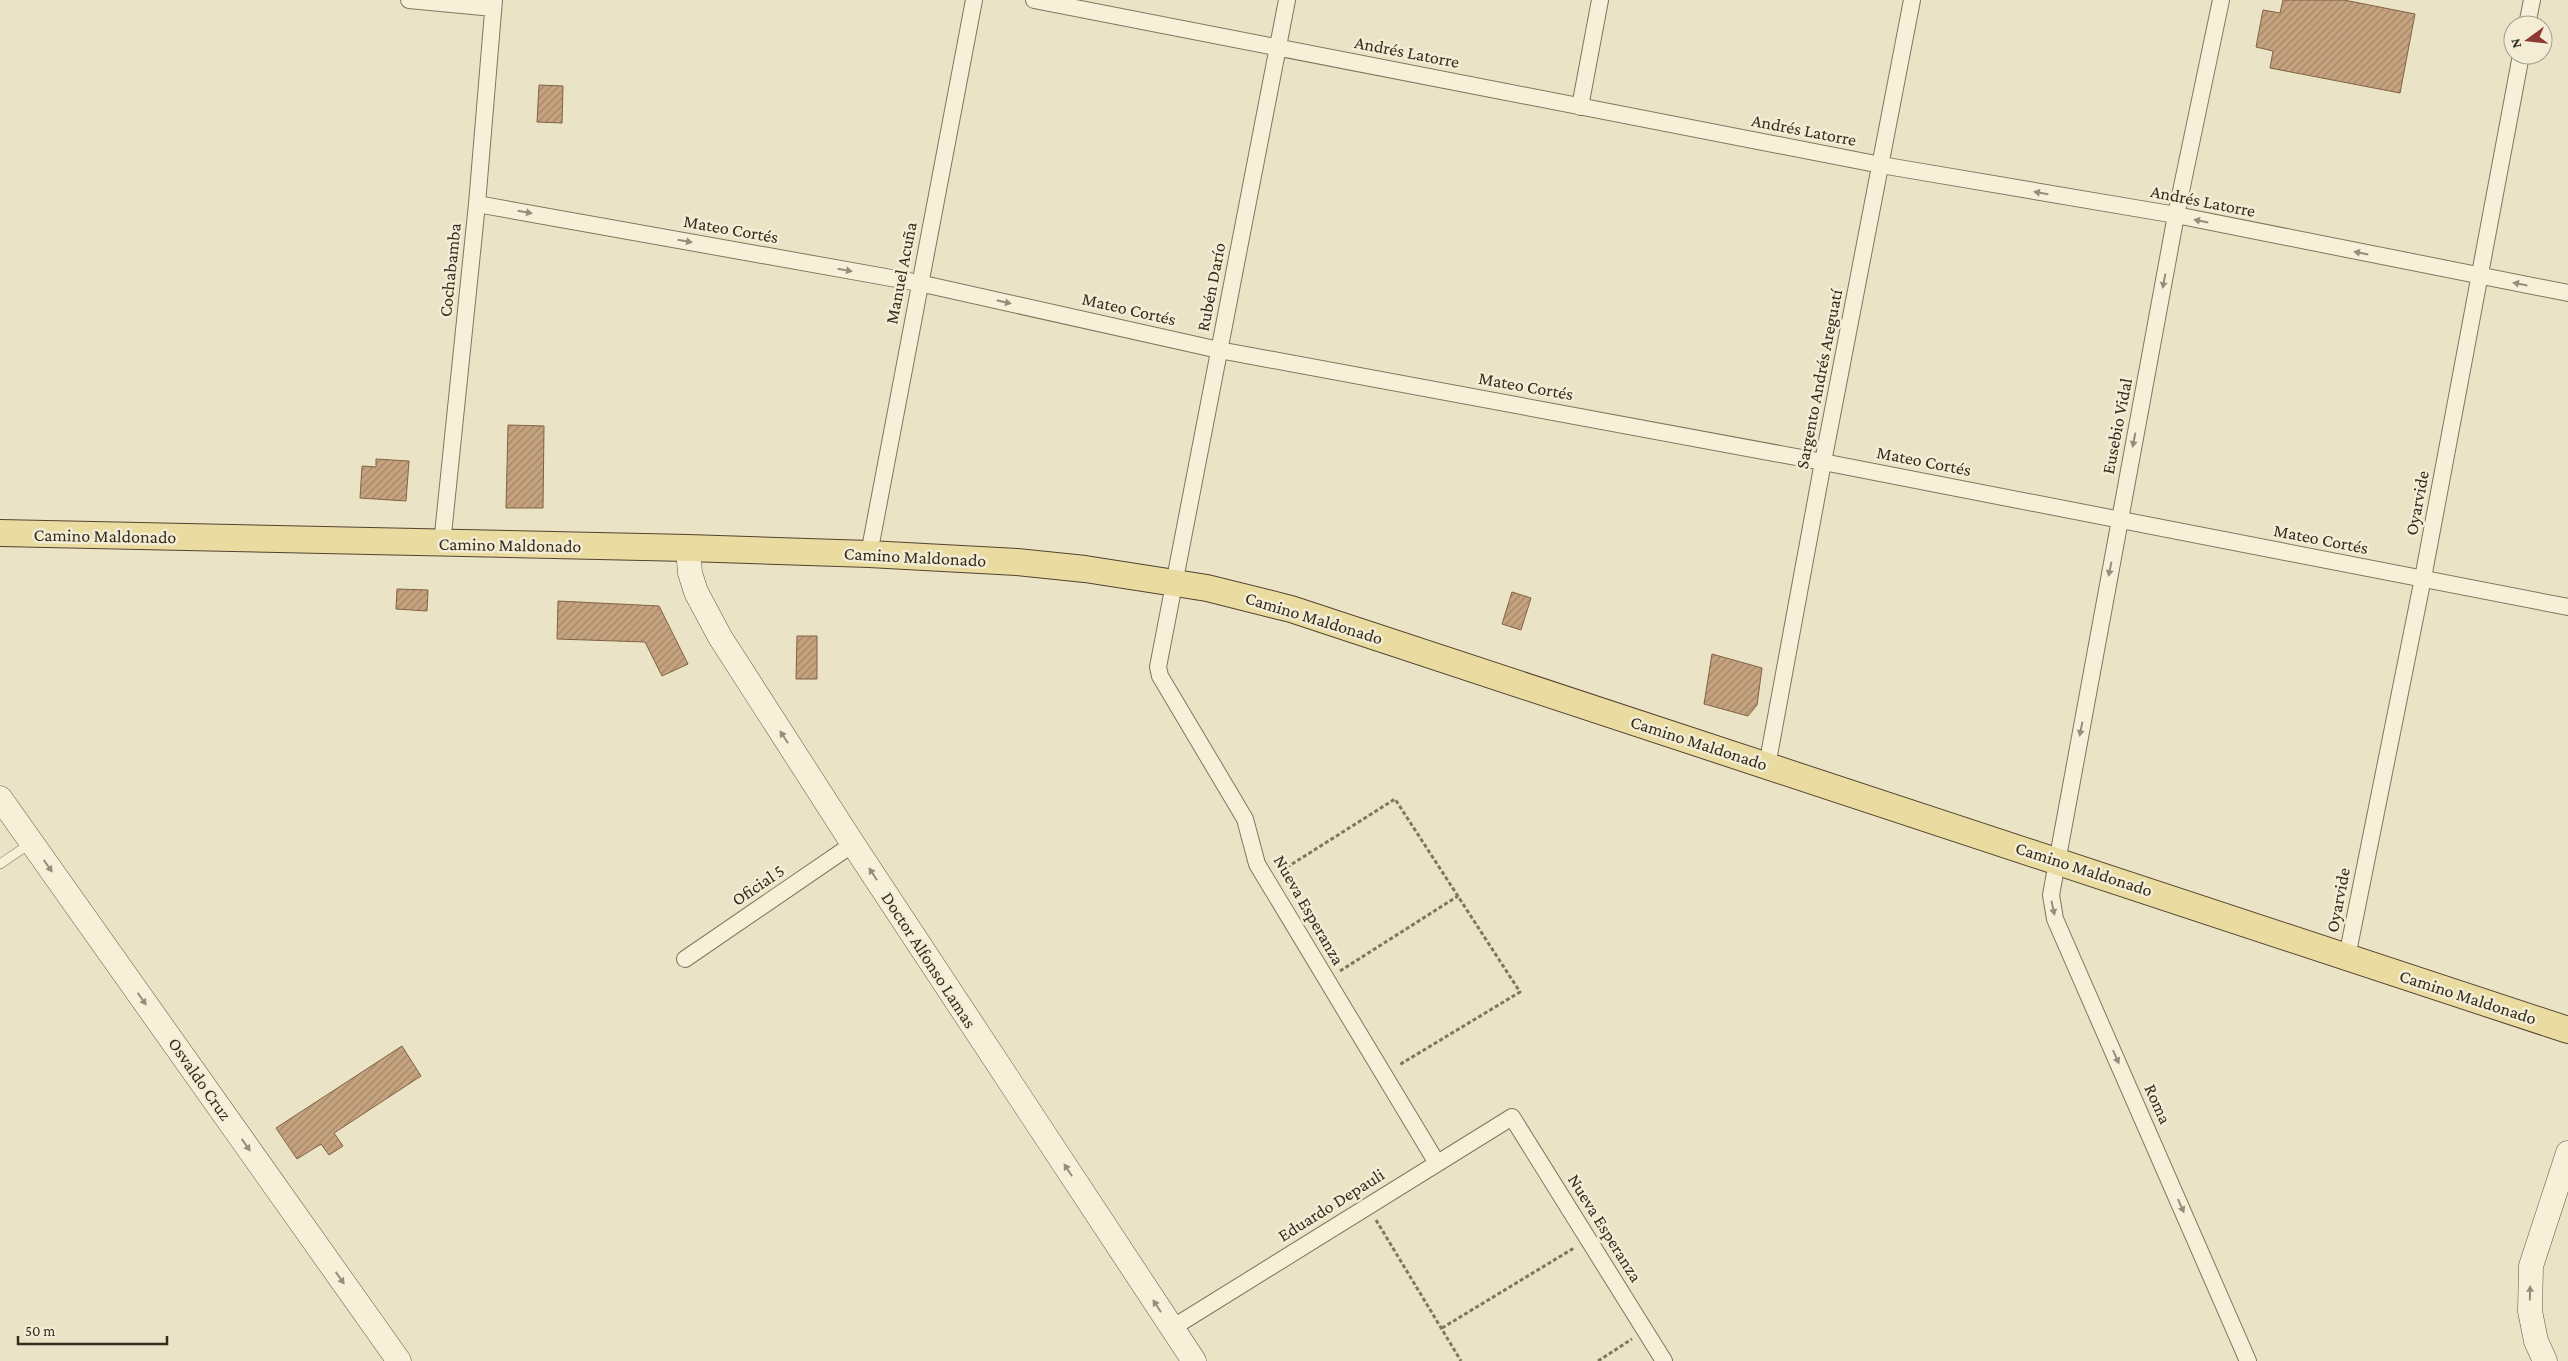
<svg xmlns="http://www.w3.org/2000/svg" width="2568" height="1361" font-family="'Crimson Pro',serif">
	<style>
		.building { fill: url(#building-hatch); stroke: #816244 }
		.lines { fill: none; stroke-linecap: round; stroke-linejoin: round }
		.lane-casing { stroke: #84755d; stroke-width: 10 }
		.street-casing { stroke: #84755d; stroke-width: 18 }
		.secondary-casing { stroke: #665740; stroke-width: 25 }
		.primary-casing { stroke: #524330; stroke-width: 28 }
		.path { stroke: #84755d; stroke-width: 3; stroke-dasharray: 4 2.5; stroke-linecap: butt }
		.lane { stroke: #f6f0d8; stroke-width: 9 }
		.street { stroke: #f6f0d8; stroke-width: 16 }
		.secondary { stroke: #f6f0d8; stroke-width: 24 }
		.primary { stroke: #eadba0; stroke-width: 26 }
		.oneway { fill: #968e7c }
		.labels { text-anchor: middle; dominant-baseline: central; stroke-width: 5; stroke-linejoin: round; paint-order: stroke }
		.street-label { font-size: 18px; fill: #352c1f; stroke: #f2edd4 }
	</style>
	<defs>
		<pattern id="building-hatch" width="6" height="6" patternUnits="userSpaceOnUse" patternTransform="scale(1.25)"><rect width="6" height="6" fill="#c5a37e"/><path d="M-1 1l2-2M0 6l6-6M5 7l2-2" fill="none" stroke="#a18567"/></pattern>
	</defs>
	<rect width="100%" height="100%" fill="#eae3c5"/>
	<!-- building -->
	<path class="building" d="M2283 0H2344L2415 14 2400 93 2270 68 2273 51 2256 47 2263 10 2280 13Z
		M539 85 563 86 562 123 537 122Z
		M508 425 544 426 543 508H506Z
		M376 459 409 461 406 501 360 498 362 466 376 467Z
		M397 589 428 590 427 611 396 609Z
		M1512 592 1531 598 1521 630 1502 624Z
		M558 601 659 606 688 664 662 676 645 642 557 639Z
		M797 636H817V679H796Z
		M1712 654 1762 668 1757 705 1748 716 1704 704Z
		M402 1046 421 1076 334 1133 343 1146 329 1155 321 1144 297 1159 276 1128Z"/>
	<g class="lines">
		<!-- lane casing -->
		<g class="lane-casing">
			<path id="lane" d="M0 864 31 843"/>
		</g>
		<!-- street casing -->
		<g class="street-casing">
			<path id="street" d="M409 0 493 8
				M1034 0 1881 165 2176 215 2568 293
				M1287 0 1158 667 1160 676 1245 819 1257 864 1437 1163
				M2221 0 2176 215 2051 895 2055 919 2248 1361
				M2527 25 2532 0
				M1580 107 1600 0
				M477 204 919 283 1219 350 1823 462 2568 607
				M442 544 477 204 494 0
				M869 554 974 0
				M1767 766 1823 462 1912 0
				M2347 957 2423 578 2521 55
				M685 959 853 844
				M1172 1328 1512 1117 1664 1361"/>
		</g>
		<!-- secondary casing -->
		<g class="secondary-casing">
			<path id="secondary" d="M688 548 690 573 696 592 720 637 853 844 1194 1361
				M0 798 399 1361
				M2545 1361 2536 1341 2530 1311 2531 1266 2568 1153"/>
		</g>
		<!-- primary casing -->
		<g class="primary-casing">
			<path id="primary" d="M0 533 688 548 869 554 1017 562 1085 569 1207 588 1291 609 2568 1030"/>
		</g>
		<!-- path -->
		<path class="path" d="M1281 871 1395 799 1520 992 1399 1065
			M1340 971 1458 896
			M1376 1220 1461 1361
			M1442 1328 1574 1248
			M1598 1361 1632 1339"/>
		<!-- lane -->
		<use href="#lane" class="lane"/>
		<!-- street -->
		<use href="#street" class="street"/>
		<!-- secondary -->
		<use href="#secondary" class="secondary"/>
		<!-- primary -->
		<use href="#primary" class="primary"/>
	</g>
	<!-- one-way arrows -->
	<defs><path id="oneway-solid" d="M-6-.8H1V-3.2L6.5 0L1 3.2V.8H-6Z" transform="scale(1.25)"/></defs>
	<g class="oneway">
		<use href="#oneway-solid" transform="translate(2041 193) rotate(-170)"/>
		<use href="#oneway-solid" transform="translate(525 212) rotate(10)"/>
		<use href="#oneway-solid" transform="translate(2201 221) rotate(-169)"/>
		<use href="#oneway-solid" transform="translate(685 241) rotate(10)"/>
		<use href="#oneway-solid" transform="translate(2361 253) rotate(-169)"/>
		<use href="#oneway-solid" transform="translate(845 270) rotate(10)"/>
		<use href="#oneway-solid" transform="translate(2164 281) rotate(101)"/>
		<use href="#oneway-solid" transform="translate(2520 284) rotate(-169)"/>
		<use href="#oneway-solid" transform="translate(1004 302) rotate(13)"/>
		<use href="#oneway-solid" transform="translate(2134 440) rotate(101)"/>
		<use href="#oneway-solid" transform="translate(2110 569) rotate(101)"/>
		<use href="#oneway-solid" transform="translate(2081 729) rotate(101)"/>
		<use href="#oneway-solid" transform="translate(784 737) rotate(-123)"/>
		<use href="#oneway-solid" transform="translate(48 866) rotate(55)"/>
		<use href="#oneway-solid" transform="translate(873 874) rotate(-123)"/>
		<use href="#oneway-solid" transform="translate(2053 908) rotate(78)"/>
		<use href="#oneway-solid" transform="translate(142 999) rotate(55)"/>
		<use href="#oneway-solid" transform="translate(2116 1057) rotate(66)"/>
		<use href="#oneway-solid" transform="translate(246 1145) rotate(55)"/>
		<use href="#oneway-solid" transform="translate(1068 1170) rotate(-123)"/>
		<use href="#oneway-solid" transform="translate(2181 1206) rotate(66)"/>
		<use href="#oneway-solid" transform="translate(340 1278) rotate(55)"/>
		<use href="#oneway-solid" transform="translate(2530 1293) rotate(-89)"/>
		<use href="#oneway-solid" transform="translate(1157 1306) rotate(-123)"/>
	</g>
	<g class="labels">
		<!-- street labels -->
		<g class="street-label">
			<text transform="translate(1407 52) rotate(11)">Andrés Latorre</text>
			<text transform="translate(1804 130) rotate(11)">Andrés Latorre</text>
			<text transform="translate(2203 201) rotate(11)">Andrés Latorre</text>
			<text transform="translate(731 229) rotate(10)">Mateo Cortés</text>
			<text transform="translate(450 270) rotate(-84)">Cochabamba</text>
			<text transform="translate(901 273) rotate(-79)">Manuel Acuña</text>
			<text transform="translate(1211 287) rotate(-79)">Rubén Darío</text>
			<text transform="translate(1129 309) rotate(13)">Mateo Cortés</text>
			<text transform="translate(1819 379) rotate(-79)">Sargento Andrés Areguatí</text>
			<text transform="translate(1526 386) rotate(10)">Mateo Cortés</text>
			<text transform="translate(2117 426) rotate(-79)">Eusebio Vidal</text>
			<text transform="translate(1924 461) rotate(11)">Mateo Cortés</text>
			<text transform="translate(2417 503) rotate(-79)">Oyarvide</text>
			<text transform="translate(105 536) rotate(1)">Camino Maldonado</text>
			<text transform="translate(2321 539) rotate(11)">Mateo Cortés</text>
			<text transform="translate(510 545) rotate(1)">Camino Maldonado</text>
			<text transform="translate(915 557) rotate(3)">Camino Maldonado</text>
			<text transform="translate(1314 618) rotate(17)">Camino Maldonado</text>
			<text transform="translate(1699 743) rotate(18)">Camino Maldonado</text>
			<text transform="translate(2084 869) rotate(18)">Camino Maldonado</text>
			<text transform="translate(758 885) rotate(-34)">Oficial 5</text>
			<text transform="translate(2338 900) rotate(-79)">Oyarvide</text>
			<text transform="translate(1309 910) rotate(60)">Nueva Esperanza</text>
			<text transform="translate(929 960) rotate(57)">Doctor Alfonso Lamas</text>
			<text transform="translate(2468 997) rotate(18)">Camino Maldonado</text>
			<text transform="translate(200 1079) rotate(55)">Osvaldo Cruz</text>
			<text transform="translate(2158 1104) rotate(66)">Roma</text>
			<text transform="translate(1331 1205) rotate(-32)">Eduardo Depauli</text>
			<text transform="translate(1605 1228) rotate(58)">Nueva Esperanza</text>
		</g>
	</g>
	<!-- north arrow -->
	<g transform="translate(2528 40) rotate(255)"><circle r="24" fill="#f2edd4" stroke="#a6a08c"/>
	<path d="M0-4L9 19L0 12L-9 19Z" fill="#8e3a32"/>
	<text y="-8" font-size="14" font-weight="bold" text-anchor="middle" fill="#352c1f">N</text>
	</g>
	<!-- scale -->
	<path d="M18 1336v8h149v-8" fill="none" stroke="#352c1f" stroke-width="2.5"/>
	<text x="25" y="1336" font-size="15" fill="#352c1f" stroke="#f2edd4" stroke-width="4" paint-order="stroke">50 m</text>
</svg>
